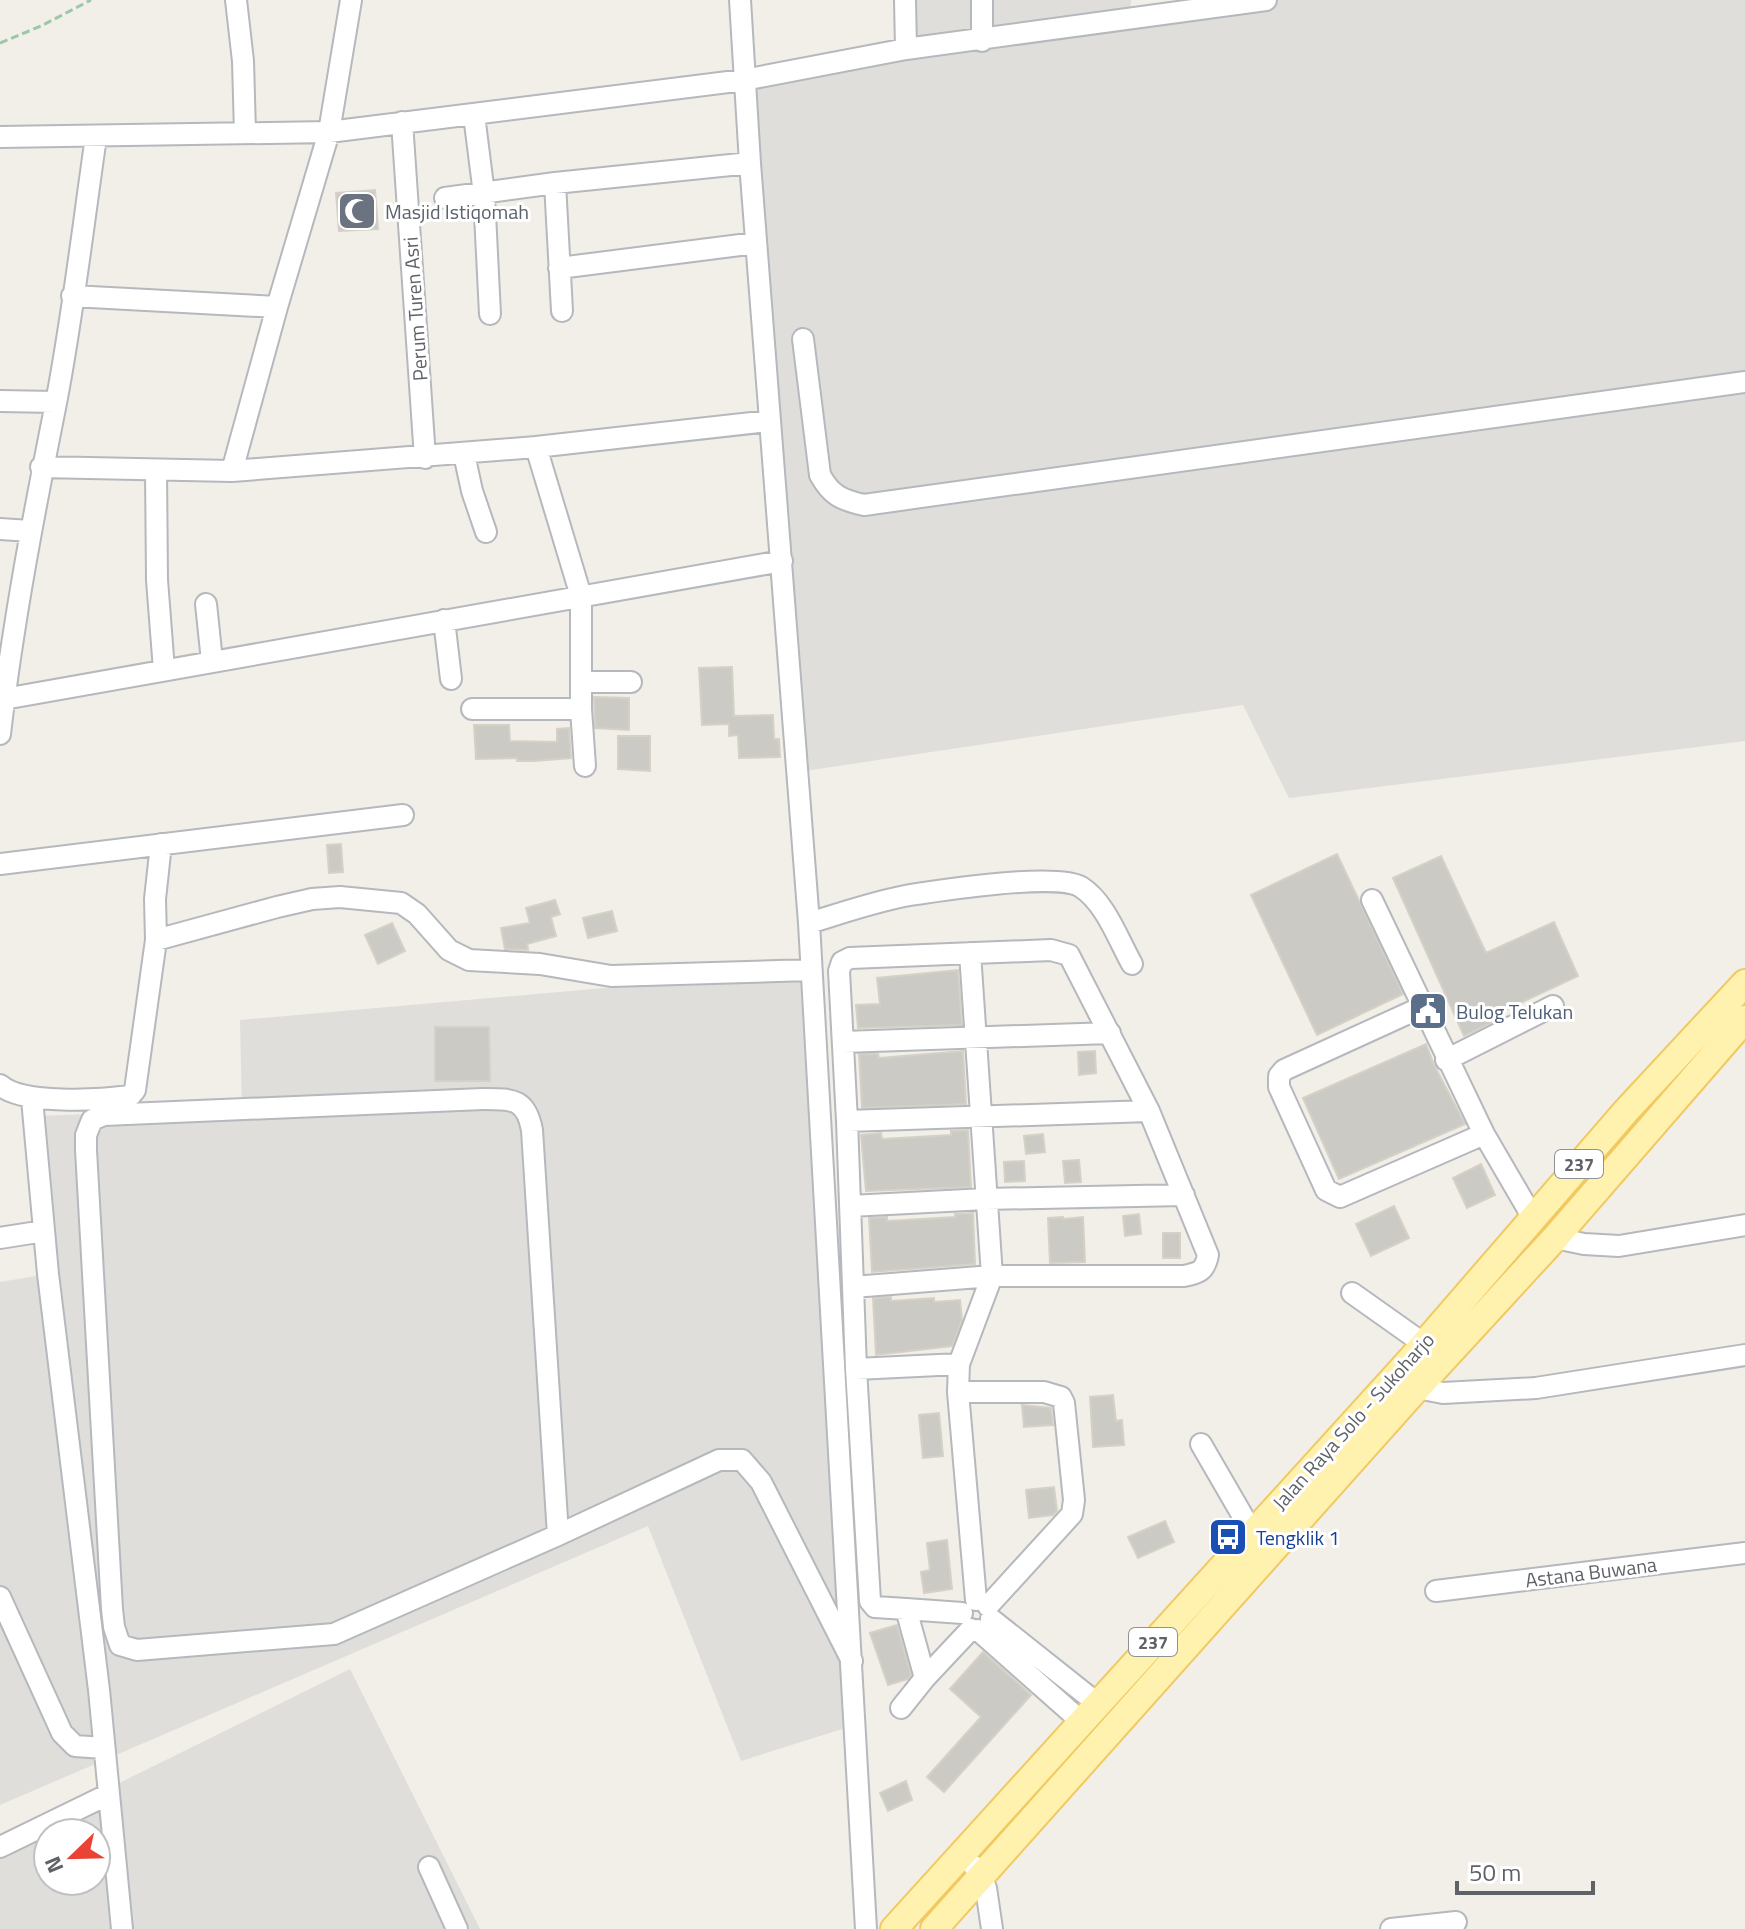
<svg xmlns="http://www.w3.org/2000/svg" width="1745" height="1929" font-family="'Titillium Web',sans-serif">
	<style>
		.industrial { fill: #e0deda; fill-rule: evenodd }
		.building { fill: #cccac5; stroke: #d6d1c6; stroke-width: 2 }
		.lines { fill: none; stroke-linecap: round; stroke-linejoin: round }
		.minor-casing { stroke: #b5b8bc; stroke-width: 24 }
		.major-casing { stroke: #f2c960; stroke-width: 30 }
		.path { stroke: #9cc7a9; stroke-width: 3; stroke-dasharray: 8 4; stroke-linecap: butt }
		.minor { stroke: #fff; stroke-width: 20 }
		.major { stroke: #fff2af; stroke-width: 26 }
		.labels { text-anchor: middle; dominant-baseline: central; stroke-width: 6; stroke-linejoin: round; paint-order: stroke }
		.shield { fill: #fff; stroke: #8f9295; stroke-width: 2 }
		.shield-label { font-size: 18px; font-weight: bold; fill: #5f6368 }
		.worship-label { font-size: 20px; fill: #5b616d; stroke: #fff; text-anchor: start }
		.street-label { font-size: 20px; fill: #5f6368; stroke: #fff }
		.service-label { font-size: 20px; fill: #4e5e75; stroke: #fff; text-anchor: start }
		.transit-label { font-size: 20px; fill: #164399; stroke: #fff; text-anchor: start }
	</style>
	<rect width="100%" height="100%" fill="#f1efe8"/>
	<!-- industrial -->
	<path class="industrial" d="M906 0H1131L1130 17 1252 0H1745V741L1289 798 1243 705 798 772 744 81 905 49Z
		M810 970 855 1725 741 1761 648 1526 0 1805V1282L48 1274 33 1116 242 1109 240 1020Z
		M350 1669 480 1929H0V1842ZM48 1833H96V1881H48Z"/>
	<!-- building -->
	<path class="building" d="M375 190 378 229 339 231 336 193Z
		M732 667 734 716 773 715 774 739H779L780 757 739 758 738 735 729 736V724L702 725 699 668Z
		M594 697 629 698V730L595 728Z
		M474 725H509L510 741 557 742V729L569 728 571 758 534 761H517V758L476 759Z
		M618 736H650V771L618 769Z
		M341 844 343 872 329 873 327 845Z
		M1337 854 1403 994 1317 1035 1251 895Z
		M1441 856 1486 953 1554 922 1578 976 1501 1012 1503 1017 1464 1036 1393 878Z
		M555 900 560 914 551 917 556 936 527 944 528 950 505 949 501 928 530 923 526 908Z
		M612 911 617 931 588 938 583 918Z
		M392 923 405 951 378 964 365 935Z
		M958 970 962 1025 858 1028 856 1005 880 1004 877 978Z
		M435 1027H489L490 1081H435Z
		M1426 1044 1434 1065 1465 1124 1339 1179 1303 1098Z
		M963 1051 966 1104 862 1108 859 1054H878L879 1058Z
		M1095 1051 1096 1073 1079 1075 1078 1052Z
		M968 1130 971 1187 866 1191 861 1135 881 1133 882 1139 951 1135V1131Z
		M1043 1134 1045 1152 1026 1154 1024 1136Z
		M1079 1160 1081 1182 1065 1183 1063 1161Z
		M1024 1161 1025 1181 1005 1182 1004 1162Z
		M1481 1164 1495 1195 1467 1208 1453 1178Z
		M1394 1206 1409 1238 1371 1256 1356 1224Z
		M973 1213 975 1264 872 1272 869 1218 887 1217V1221L955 1217V1214Z
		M1139 1214 1141 1234 1125 1236 1123 1216Z
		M1063 1217V1219L1083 1217 1085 1262 1050 1263 1048 1218Z
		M1163 1233H1180V1258H1163Z
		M891 1297V1301L934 1298V1302L960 1300 962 1320 952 1346 876 1355 873 1298Z
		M1113 1395 1116 1421 1122 1420 1124 1445 1093 1447 1090 1397Z
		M1022 1405 1051 1408 1053 1425 1024 1427Z
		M939 1413 943 1456 923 1458 919 1415Z
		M1054 1487 1057 1511 1053 1515 1029 1518 1026 1490Z
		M1165 1521 1174 1542 1138 1558 1128 1537Z
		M947 1540 952 1589 924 1593 921 1572 930 1570 927 1543Z
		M897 1625 911 1675 908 1679 888 1685 870 1633Z
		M983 1652 1031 1695 944 1792 927 1777 981 1717 950 1689Z
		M906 1781 912 1800 888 1811 880 1793Z"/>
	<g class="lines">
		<!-- minor casing -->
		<g class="minor-casing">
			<path id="minor" d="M236 0 243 61 245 133
				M740 0 750 163 809 923 866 1929
				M905 0 906 49
				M982 0V41
				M474 115 484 194 490 314
				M402 122 425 458
				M0 137 329 132 744 80 906 49 1266 0
				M555 183 562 311
				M445 198 555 183 750 163
				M559 268 756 243
				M72 296 277 307
				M803 339 820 475C831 495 841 500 864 505L1745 382
				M0 401 56 402
				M536 447 581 596V709L585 766
				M464 454 472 491 486 532
				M41 467 232 471 536 447 769 421
				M156 470 157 580 164 670
				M232 471 277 307 329 132 351 0
				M0 529 30 531
				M206 604 212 661
				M444 620 451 679
				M581 682H631
				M4 699 782 561
				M472 709H581
				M0 734C13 622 34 513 56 403 73 315 83 226 96 137
				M0 864 403 815
				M1372 900 1484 1134 1533 1218
				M809 923C842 913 876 901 910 895 942 890 1058 872 1081 887 1105 902 1118 939 1132 964
				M156 940 155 899 161 844
				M970 953 992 1276 959 1364 958 1392 976 1600
				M1422 1007 1284 1070 1279 1076V1087L1326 1190 1340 1197 1484 1134
				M843 1042 1110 1033
				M1446 1060 1553 1006
				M0 1085C22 1105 100 1100 130 1096L135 1090 156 940 277 907 312 899 340 897 401 903 417 914 449 950 469 960 540 964 611 976 810 970
				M32 1099 48 1274 99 1690 122 1929
				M847 1121 856 1369 870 1601 875 1607 906 1609
				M850 1206 986 1199 1184 1195
				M0 1238 44 1231
				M1555 1238 1584 1244 1619 1246 1745 1225
				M853 1287 992 1276H1184C1199 1273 1205 1271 1208 1255L1149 1111 1069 955 1051 950 850 958 842 962 839 971 847 1121 1149 1111
				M1352 1293 1424 1344
				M856 1369 959 1364
				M1417 1388 1443 1393 1536 1388 1745 1355
				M958 1392H1044L1061 1397 1064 1403 1074 1500 1072 1514 988 1606
				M1201 1444 1252 1532
				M558 1535 532 1130C526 1098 512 1099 483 1099L104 1115 92 1120 86 1135V1150L112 1609 114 1627 120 1645 137 1650 334 1634 558 1535 719 1460H742L761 1482 852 1661
				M1436 1591 1745 1553
				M0 1597 62 1733 75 1746 104 1748
				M991 1619 1098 1704
				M978 1630 1082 1722
				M925 1678 906 1609 962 1613
				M901 1708 925 1678 971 1629
				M0 1847 109 1794
				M974 1866 986 1888 992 1929
				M429 1867 457 1929
				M1391 1929 1456 1922"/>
		</g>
		<!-- major casing -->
		<g class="major-casing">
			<path id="major" d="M894 1929 1413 1357 1626 1111 1745 983
				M934 1929 1417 1388 1555 1238 1745 1019"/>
		</g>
		<!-- path -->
		<path class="path" d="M0 43 41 26 91 0"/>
		<!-- minor -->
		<use href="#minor" class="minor"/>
		<!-- major -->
		<use href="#major" class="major"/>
	</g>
	<!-- icons -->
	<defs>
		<g id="mosque-square" transform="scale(2)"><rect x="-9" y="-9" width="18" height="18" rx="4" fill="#6b7280" stroke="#fff"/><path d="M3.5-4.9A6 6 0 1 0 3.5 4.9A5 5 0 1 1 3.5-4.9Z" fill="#fff"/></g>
		<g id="civic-square" transform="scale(2)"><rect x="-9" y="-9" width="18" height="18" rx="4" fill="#5c6f8a" stroke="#fff"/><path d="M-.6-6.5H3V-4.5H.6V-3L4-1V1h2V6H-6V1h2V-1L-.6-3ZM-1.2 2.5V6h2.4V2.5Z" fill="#fff"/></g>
		<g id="bus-square" transform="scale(2)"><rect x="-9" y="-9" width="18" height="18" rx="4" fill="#1a4fb4" stroke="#fff"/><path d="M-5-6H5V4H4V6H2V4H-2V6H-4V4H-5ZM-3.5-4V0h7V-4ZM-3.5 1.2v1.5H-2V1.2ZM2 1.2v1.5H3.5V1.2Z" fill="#fff"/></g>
	</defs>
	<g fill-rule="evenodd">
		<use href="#mosque-square" x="357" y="211"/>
		<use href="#civic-square" x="1428" y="1011"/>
		<use href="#bus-square" x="1228" y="1537"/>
	</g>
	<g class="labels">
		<!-- shield labels -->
		<g class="shield">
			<rect x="1555" y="1150" width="48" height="28" rx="6"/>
			<rect x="1129" y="1628" width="48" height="28" rx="6"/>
		</g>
		<g class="shield-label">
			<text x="1579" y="1164">237</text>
			<text x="1153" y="1642">237</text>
		</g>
		<!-- worship labels -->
		<g class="worship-label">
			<text x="385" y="211">Masjid Istiqomah</text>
		</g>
		<!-- street labels -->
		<g class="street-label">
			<text transform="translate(415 309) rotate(-94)">Perum Turen Asri</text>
			<text transform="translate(1353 1421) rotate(-48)">Jalan Raya Solo - Sukoharjo</text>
			<text transform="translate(1591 1572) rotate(-7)">Astana Buwana</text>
		</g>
		<!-- service labels -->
		<g class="service-label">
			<text x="1456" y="1011">Bulog Telukan</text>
		</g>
		<!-- transit labels -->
		<g class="transit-label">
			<text x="1256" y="1537">Tengklik 1</text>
		</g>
	</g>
	<!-- north arrow -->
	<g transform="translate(72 1857) rotate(247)"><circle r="38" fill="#ffffff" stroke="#bfc1c3" stroke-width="2"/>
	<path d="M0-6L14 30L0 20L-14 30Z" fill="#ea4335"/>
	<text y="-12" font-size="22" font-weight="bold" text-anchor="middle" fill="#5f6368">N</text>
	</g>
	<!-- scale -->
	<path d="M1457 1881v12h136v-12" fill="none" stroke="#5f6368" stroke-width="4"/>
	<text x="1469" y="1881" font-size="24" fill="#5f6368" stroke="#ffffff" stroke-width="6" paint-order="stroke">50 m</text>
</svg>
